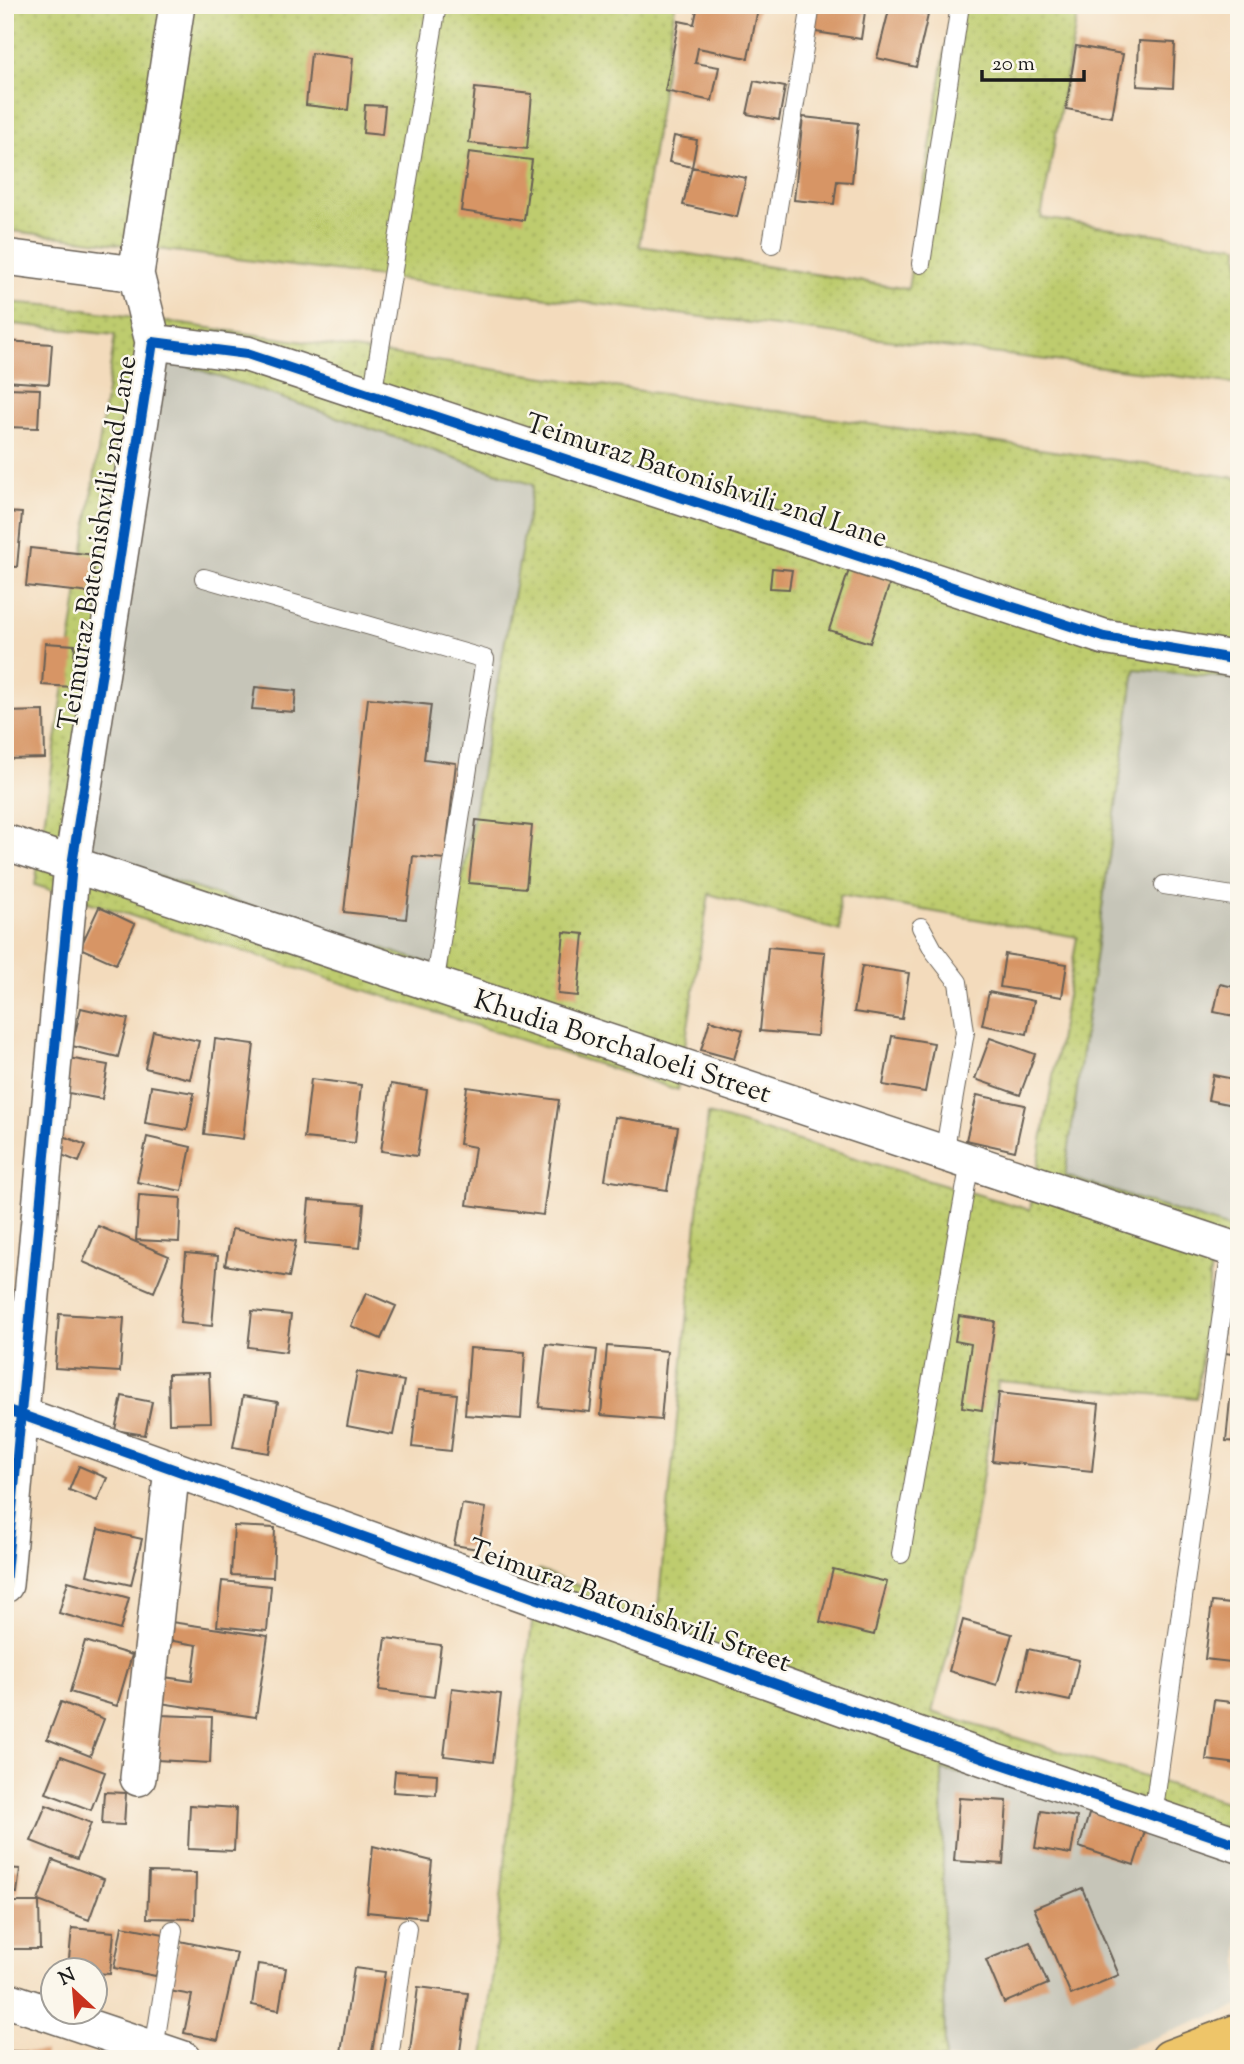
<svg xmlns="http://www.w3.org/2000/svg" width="1244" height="2064" font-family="'Sorts Mill Goudy',serif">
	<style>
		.industrial { fill: #c6c5b8 }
		.garden { fill: url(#garden-dots); stroke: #6d7445; stroke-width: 2; fill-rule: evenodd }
		.building { fill: #d79565 }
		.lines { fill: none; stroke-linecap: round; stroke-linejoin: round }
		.lane-casing { stroke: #675f54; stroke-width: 20 }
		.street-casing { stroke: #675f54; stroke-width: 38 }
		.primary-casing { stroke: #675f54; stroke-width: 41 }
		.lane { stroke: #fff; stroke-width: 18 }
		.street { stroke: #fff; stroke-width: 35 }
		.primary { stroke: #eec569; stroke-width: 38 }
		.cycleway-casing { stroke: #fbf7ec; stroke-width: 15 }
		.cycleway { stroke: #0057b8; stroke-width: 10 }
		.labels { text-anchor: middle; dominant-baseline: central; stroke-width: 5; stroke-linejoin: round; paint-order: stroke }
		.street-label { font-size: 28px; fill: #1c1c1c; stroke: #fbf7ec }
	</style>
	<defs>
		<pattern id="garden-dots" width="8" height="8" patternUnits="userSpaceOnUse" patternTransform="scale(1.75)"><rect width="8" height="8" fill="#becc6e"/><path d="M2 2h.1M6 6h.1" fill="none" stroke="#a3af5f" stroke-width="1.8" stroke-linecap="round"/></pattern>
	</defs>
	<rect width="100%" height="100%" fill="#fbf7ec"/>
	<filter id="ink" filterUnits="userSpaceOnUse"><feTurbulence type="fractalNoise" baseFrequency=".0143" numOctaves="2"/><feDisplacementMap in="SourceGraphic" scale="14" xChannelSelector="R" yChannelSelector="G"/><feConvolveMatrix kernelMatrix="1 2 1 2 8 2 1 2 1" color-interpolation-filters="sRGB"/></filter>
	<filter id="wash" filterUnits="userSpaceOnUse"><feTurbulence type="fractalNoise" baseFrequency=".00686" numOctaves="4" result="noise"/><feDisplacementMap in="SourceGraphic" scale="28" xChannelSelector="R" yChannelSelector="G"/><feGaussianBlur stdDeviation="1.57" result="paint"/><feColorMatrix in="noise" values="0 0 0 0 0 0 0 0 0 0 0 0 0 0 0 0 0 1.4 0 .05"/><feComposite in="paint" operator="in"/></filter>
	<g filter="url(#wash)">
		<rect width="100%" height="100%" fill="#f3dbbc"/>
		<!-- industrial -->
		<path class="industrial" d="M163 356 533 485 446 969 86 854Z
			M1135 669 1239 679V1231L1065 1176Z
			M942 1770 1239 1831V2006L1098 2059H945Z"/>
		<!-- garden -->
		<path class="garden" d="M5 5H675L639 246 908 289 952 5H1079L1041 218 1239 246V384L5 230Z
			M5 302 58 306 1239 478V679L1135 669 1065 1176 1239 1231V1274L1211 1265 1197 1398 998 1381 962 1603 932 1712 1239 1806V1831L942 1770 945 2059H483L538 1570 657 1617 708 1114 1030 1210 1077 937 839 895 840 931 709 894 678 1090 35 885 115 335 5 323ZM163 357 533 485 446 969 86 853Z"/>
		<g id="blocks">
			<!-- building -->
			<path class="building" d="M698 5H737L758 9 748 58 698 48 695 63 719 67 712 101 665 91 679 21 694 24Z
				M813 5H866L861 39 809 31Z
				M890 6 928 15 916 67 877 58Z
				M1139 41 1175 43 1173 88 1137 86Z
				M1076 46 1123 54 1112 117 1066 109Z
				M311 53 353 58 348 110 306 105Z
				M754 81 785 87 779 120 747 114Z
				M475 88 532 94 527 149 469 143Z
				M365 105 385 106 382 135 363 133Z
				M803 117 858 123 852 182 837 181 834 204 794 200Z
				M674 136 697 140 692 167 746 178 737 217 683 205 692 167 669 162Z
				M469 152 532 160 524 220 461 211Z
				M5 341 52 344 49 384 5 381Z
				M5 388 40 389 38 428 5 427Z
				M5 512 22 513 17 567 5 566Z
				M30 548 95 555 91 593 26 586Z
				M850 567 891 580 870 643 829 630Z
				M772 568 792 570 789 589 770 588Z
				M45 643 75 645 72 687 42 685Z
				M255 687 296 691 294 712 252 709Z
				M368 698 431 705 424 759 456 763 445 859 413 856 406 919 344 912Z
				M44 711 45 758 5 759V712Z
				M476 820 532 826 526 888 469 883Z
				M99 907 135 924 116 964 80 948Z
				M564 932 584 934 578 996 558 994Z
				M768 947 825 952 817 1036 760 1031Z
				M1005 954 1067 964 1062 997 1000 987Z
				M862 966 909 973 902 1019 854 1012Z
				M1220 984 1239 988V1017L1214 1012Z
				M989 992 1034 1001 1027 1034 982 1025Z
				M81 1008 128 1019 118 1057 72 1046Z
				M710 1020 743 1030 734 1059 701 1050Z
				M153 1031 199 1041 190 1079 145 1068Z
				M892 1036 934 1043 925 1092 883 1085Z
				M990 1038 1035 1054 1020 1095 975 1079Z
				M215 1039 254 1044 243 1139 204 1134Z
				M68 1058 108 1065 102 1099 63 1092Z
				M1213 1075 1239 1080 1237 1106 1208 1100Z
				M311 1079 361 1085 355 1143 304 1138Z
				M391 1084 427 1090 417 1156 381 1151Z
				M151 1086 194 1093 187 1130 145 1123Z
				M467 1087 559 1100 543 1215 467 1205 475 1147 459 1144Z
				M977 1095 1025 1105 1015 1151 966 1140Z
				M615 1117 678 1127 667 1190 605 1180Z
				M61 1135 86 1145 79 1162 54 1152Z
				M147 1137 191 1147 182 1191 137 1182Z
				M139 1195 181 1198 179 1242 136 1240Z
				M309 1200 364 1204 360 1248 305 1243Z
				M5 1216H11L7 1255H5Z
				M98 1226 169 1256 154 1292 83 1262Z
				M232 1229 296 1241 289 1277 225 1265Z
				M186 1253 218 1256 212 1326 180 1323Z
				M1236 1288H1239V1355L1225 1353Z
				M366 1293 396 1306 381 1339 351 1326Z
				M252 1311 291 1315 286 1352 248 1347Z
				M59 1314 124 1318 120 1372 55 1368Z
				M959 1316 995 1321 982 1410 962 1407 971 1344 955 1341Z
				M546 1344 597 1350 590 1412 539 1407Z
				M607 1346 667 1351 661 1420 601 1415Z
				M470 1348 525 1352 521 1419 465 1415Z
				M357 1372 404 1381 393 1435 347 1426Z
				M209 1373 211 1422 169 1423 168 1374Z
				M418 1390 457 1394 451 1451 412 1447Z
				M999 1393 1099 1404 1092 1471 992 1461Z
				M122 1396 152 1402 145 1435 115 1430Z
				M243 1396 278 1402 269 1453 233 1447Z
				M1230 1400 1239 1401V1442L1226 1441Z
				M79 1466 107 1478 97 1501 69 1490Z
				M462 1504 486 1508 478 1549 454 1545Z
				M234 1526 275 1528 273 1577 231 1575Z
				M98 1529 142 1539 131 1585 87 1575Z
				M833 1569 887 1582 874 1635 820 1622Z
				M68 1581 129 1598 120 1630 59 1613Z
				M222 1581 271 1586 267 1631 217 1626Z
				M1212 1602 1239 1605V1663L1205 1659Z
				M963 1620 1012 1634 997 1685 949 1671Z
				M164 1621 268 1636 256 1717 153 1702 157 1676 192 1681 197 1645 161 1639Z
				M386 1638 441 1645 434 1697 379 1690Z
				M85 1641 132 1655 117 1706 70 1692Z
				M1028 1649 1079 1660 1070 1701 1019 1690Z
				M452 1688 501 1694 493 1762 444 1756Z
				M1214 1700 1239 1703V1764L1206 1760Z
				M61 1702 104 1719 90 1756 47 1739Z
				M159 1715 212 1717 210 1763 157 1760Z
				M61 1756 105 1772 91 1810 46 1793Z
				M395 1771 437 1774 436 1795 393 1792Z
				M104 1792 126 1793 124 1825 102 1824Z
				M959 1798 1007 1801 1003 1864 954 1861Z
				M46 1805 91 1823 77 1859 31 1841Z
				M190 1805 236 1808 234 1851 188 1849Z
				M1041 1811 1077 1817 1071 1854 1035 1848Z
				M1090 1811 1146 1828 1134 1865 1079 1847Z
				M373 1846 432 1861 426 1918 367 1912Z
				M53 1860 104 1879 89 1920 38 1901Z
				M5 1868 20 1869 17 1893 5 1891Z
				M149 1872 196 1873 195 1919 147 1918Z
				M1082 1888 1119 1975 1071 1995 1034 1908Z
				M5 1902H39L40 1949H5Z
				M122 1926 164 1934 156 1976 114 1968Z
				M72 1928 114 1932 110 1974 94 1973V1969H68Z
				M180 1941 237 1953 218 2040 184 2033 192 1995 169 1991Z
				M1030 1942 1048 1984 1004 2003 986 1960Z
				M258 1964 286 1968 279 2010 252 2005Z
				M354 1968 385 1972 371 2059H340Z
				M418 1987 468 1993 459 2059H409Z
				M5 2051 45 2052V2059H5Z"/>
		</g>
	</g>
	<g filter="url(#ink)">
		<use href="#blocks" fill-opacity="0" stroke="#675f54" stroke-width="2"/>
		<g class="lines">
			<!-- lane casing -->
			<g class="lane-casing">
				<path id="lane" d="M772 244 811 5
					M921 264 960 5
					M372 396 437 5
					M204 578 485 659 434 986
					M1164 885 1239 897
					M921 927 934 951 958 982 965 1032 944 1154
					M901 1554 970 1162
					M1153 1816 1231 1248
					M154 2049 173 1930
					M389 2059 407 1928"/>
			</g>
			<!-- street casing -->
			<g class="street-casing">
				<path id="street" d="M5 257 136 274 153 342
					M136 274 177 5
					M5 842 1239 1251
					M5 1409 984 1758 1239 1845
					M5 1585 72 865 153 342 247 354 1104 637 1239 660
					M138 1778 172 1468
					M5 1999 184 2059"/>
			</g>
			<!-- primary casing -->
			<g class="primary-casing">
				<path id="primary" d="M1170 2059 1239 2033"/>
			</g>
			<!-- lane -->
			<use href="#lane" class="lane"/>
			<!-- street -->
			<use href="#street" class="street"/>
			<!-- primary -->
			<use href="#primary" class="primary"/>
			<!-- cycleway casing -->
			<g class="cycleway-casing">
				<path id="cycleway" d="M5 1409 984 1758 1239 1845
					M5 1585 72 865 153 342 247 354 1104 637 1239 660"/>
			</g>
			<!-- cycleway -->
			<use href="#cycleway" class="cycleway"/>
		</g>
	</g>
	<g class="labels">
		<!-- street labels -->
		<g class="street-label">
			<text transform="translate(706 482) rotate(18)">Teimuraz Batonishvili 2nd Lane</text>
			<text transform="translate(99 543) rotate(-81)">Teimuraz Batonishvili 2nd Lane</text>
			<text transform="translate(622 1048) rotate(18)">Khudia Borchaloeli Street</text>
			<text transform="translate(629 1607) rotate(20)">Teimuraz Batonishvili Street</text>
		</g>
	</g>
	<!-- margin -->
	<rect width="1244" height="2064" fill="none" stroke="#fbf7ec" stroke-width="28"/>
	<!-- north arrow -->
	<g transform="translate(74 1991) rotate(334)"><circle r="33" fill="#fbf7ec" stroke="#a29f99" stroke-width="2"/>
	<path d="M0-5L12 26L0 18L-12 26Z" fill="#c8321e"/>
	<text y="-10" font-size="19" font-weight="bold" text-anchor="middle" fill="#1c1c1c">N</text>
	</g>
	<!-- scale -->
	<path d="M982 70v10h102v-10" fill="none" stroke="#1c1c1c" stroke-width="3.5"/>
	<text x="992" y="70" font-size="21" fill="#1c1c1c" stroke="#fbf7ec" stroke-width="5" paint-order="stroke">20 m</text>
</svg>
